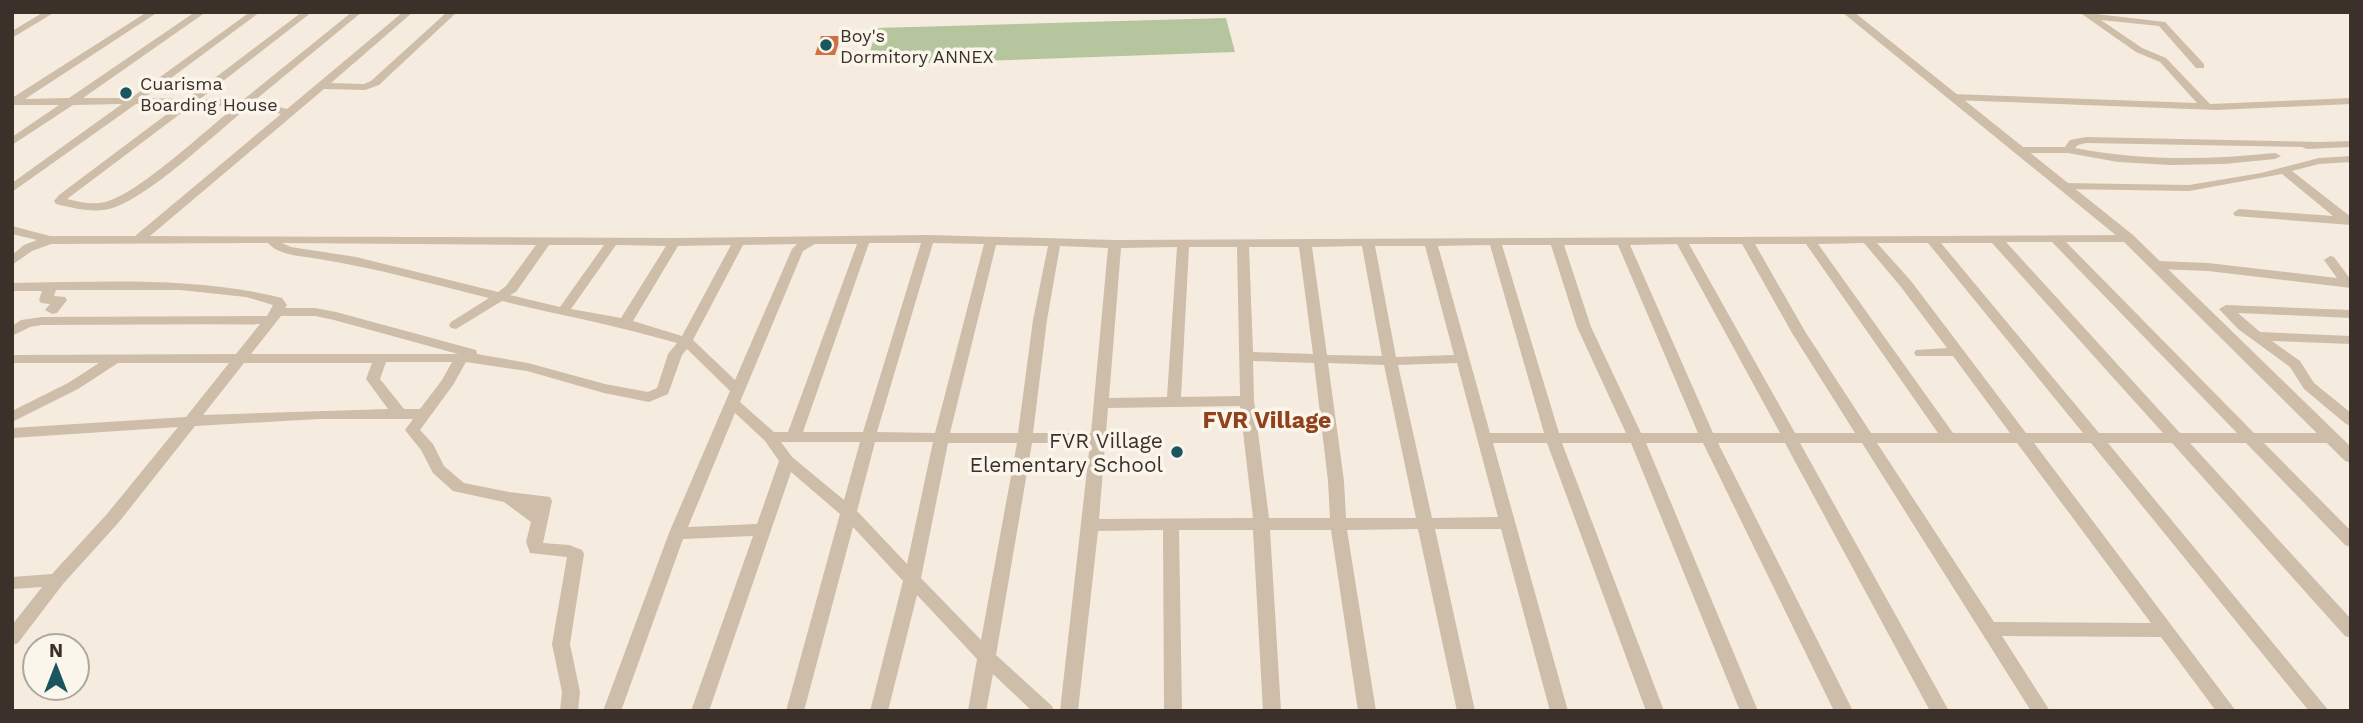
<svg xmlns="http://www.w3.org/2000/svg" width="2363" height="723" font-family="'Work Sans',sans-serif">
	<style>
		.green { fill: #b5c59d }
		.building { fill: #ce7043 }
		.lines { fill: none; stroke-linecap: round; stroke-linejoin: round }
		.minor { fill: #cebda9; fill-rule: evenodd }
		.tertiary { fill: #cebda9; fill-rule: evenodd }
		.poi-dot { fill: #1b5660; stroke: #fbf6ec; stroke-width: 2.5 }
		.labels { text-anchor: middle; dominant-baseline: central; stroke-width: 7; stroke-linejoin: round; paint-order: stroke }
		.far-poi-label { font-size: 18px; fill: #3b302a; stroke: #fbf6ec; text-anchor: start }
		.poi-label { font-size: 21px; fill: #3b302a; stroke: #fbf6ec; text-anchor: end }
		.neighbourhood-label { font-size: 23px; font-weight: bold; fill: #91411c; stroke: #fbf6ec }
	</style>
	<rect width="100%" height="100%" fill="#f5ecdf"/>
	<!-- green -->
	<path class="green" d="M1226 18 1235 52 866 65 877 28Z"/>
	<!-- building -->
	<path class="building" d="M821 36H841L835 55H815Z"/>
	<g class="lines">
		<!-- minor -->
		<path class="minor" d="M44 12H55L12 38V31Z
			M147 12H158L25 99 69 98 195 12H206L83 98H131L250 12H260L144 98 187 99 302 12H312L200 99 243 100 352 12H362L254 101 287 109 403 12H413L331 83 364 84 371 81 447 12H457L379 85 365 90 324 89 150 236 674 238 928 235 1115 240 2132 235 2134 238 2132 241 2128 242H2066L2254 433H2331L2339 438 2331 443H2264L2351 531V547L2345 545 2246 443H2190L2351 619V638L2345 636 2172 443H2108L2329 711H2309L2091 443H2034L2236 711H2216L2161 637 2002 636 2050 711H2031L1862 443H1800L1949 711H1930L1785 443H1718L1853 711H1834L1703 443H1646L1758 711H1740L1631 443H1562L1664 711H1646L1547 443H1493L1568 711H1550L1501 529H1435L1475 711H1457L1418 529 1347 530 1376 711H1358L1331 530H1270L1281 711H1263L1253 530H1179L1182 711H1164L1163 530 1098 531 1078 711H1060L1090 443H1032L996 655 1052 706 1054 711H1032L993 674 986 711H968L977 659 917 595 888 711H870L903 581 853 527 804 711H786L840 514 791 472 709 711H691L753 536 683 539 621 711H603L669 533 730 391 687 349 682 355 668 394 649 402 604 393 527 371 466 362 453 385 420 430 433 444 444 466 464 483 509 492 550 497 552 501 543 543 569 545 582 550 584 554 570 644 580 692 578 711H560L562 692 552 644 567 557 530 553 526 542 531 522 504 502 453 491 433 473 421 450 405 430 413 419H319L195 426 119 522 63 584 18 643 12 645V625L42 587 12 589V577L52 574 107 514 178 427 12 438V428L186 417 229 363H118L78 389 12 422V411L68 383 99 363H12V355L236 354 260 324 42 325 30 327 12 336V326L21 320 42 317 267 316 273 305 246 297 180 290H56L54 296 65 297 67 300 57 313 52 314 45 310 50 304 41 303 39 300 42 291H12V283C103 282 193 276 282 298L287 305 285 308H315L336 312 476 350 477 354 528 363 605 384 648 392 657 388 668 354 677 343C619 326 560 315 502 301L456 329 451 328 449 325 451 322 489 298C432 284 376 268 319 259 303 256 279 256 268 243L51 244 32 251 12 265V255L24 245 37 240 12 234V226L50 236H135L281 114 248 107C216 133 146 200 109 209 91 213 73 208 56 204L54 201 59 195 179 105 136 104 12 192V183L122 104 73 105 12 145V137L59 105H12V98ZM192 105 236 106C207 129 137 195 105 202 93 205 79 202 67 199ZM2006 242H2052L2237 433H2180ZM282 243 536 245 506 286 498 292 356 257 291 247ZM869 243H921L863 432H803ZM933 243 984 244 935 433 877 432ZM1864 243 1901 287 1947 348 1916 350 1914 353 1916 356H1953L2010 433H1953L1818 244ZM1877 243H1928L2083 433H2026L1911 281ZM1941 243H1992L2163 433H2099ZM797 244 792 249 735 380 693 340 743 245ZM815 244H857L788 432H774L740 402 803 251ZM1677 244 1780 433H1713L1630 245ZM1689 244H1742L1792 333 1855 433H1795ZM1755 244H1806L1938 433H1871L1806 333ZM549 245H604L560 307 510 295 516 292ZM616 245 666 246 621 318 571 309ZM731 245 682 336 633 321 678 246ZM996 245 1048 246 1033 320 1018 433H950ZM1490 245 1544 433H1490L1438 246ZM1502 245H1551L1577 327 1626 433H1559ZM1564 245H1618L1698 433H1641L1591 327ZM1060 246 1108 248 1091 433H1033L1047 320ZM1362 246 1382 356 1327 355 1312 247ZM1375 246H1425L1454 355 1396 357ZM1177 247 1167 397 1109 398 1121 248ZM1189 247H1237L1240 396 1181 397ZM1249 247H1299L1313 354 1253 352ZM281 316H315L334 320 458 354H251ZM1253 361 1314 363 1328 481 1330 518H1269L1254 401ZM386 362H452L442 380 420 409H404L380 379ZM244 363H372L366 379 388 409 203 415ZM1328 363 1384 365 1416 518H1346L1344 481ZM1457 363 1498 517 1432 518 1398 365ZM1240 406 1253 518 1099 519 1108 408ZM735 413 765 441 779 461 757 524 688 527ZM781 442H860L844 500 792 457ZM875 442H933L907 564 857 511ZM948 443H1017L981 640 921 578ZM1877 443H2017L2151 623 1994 622Z
			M2079 12 2165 22 2204 64V68H2196L2159 26 2101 20 2142 48 2166 58 2210 104 2351 98V104L2216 110 1952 100 1947 97 1952 94 2197 103 2160 62 2136 52Z
			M2086 137 2320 142 2351 141V147L2307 149 2302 147 2086 143 2078 145 2075 148C2141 161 2208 160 2275 153L2281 156 2275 159 2224 164 2171 165 2118 162 2068 153H2017L2011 150 2017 147H2065L2070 140Z
			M2351 156V162L2319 164 2292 171 2351 217V225L2235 216 2233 213 2239 209 2333 216 2282 174 2189 191 2063 189 2057 186 2063 183 2189 185 2261 173 2319 158Z
			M2330 256 2334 257 2351 280V288L2208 271 2158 269 2152 265 2158 261 2208 263 2337 278 2324 260Z
			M2226 305 2351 310V318L2238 313 2260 332 2351 336V344L2272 341 2300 361 2314 383 2351 413V426L2346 424 2304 389 2290 367 2238 329 2219 309Z"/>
		<!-- tertiary -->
		<path class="tertiary" d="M1842 12H1854L2133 235 2351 447V463L2345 461 2123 241Z"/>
	</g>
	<!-- markers -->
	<g class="poi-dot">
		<circle cx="826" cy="45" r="7"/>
		<circle cx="126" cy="93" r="7"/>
		<circle cx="1177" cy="452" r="7"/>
	</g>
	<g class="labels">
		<!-- far-poi labels -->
		<g class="far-poi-label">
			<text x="840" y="35">Boy's<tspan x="840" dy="21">Dormitory ANNEX</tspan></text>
			<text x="140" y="83">Cuarisma<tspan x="140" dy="21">Boarding House</tspan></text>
		</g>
		<!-- poi labels -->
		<g class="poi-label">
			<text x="1163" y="440">FVR Village<tspan x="1163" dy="24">Elementary School</tspan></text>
		</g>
		<!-- neighbourhood labels -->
		<g class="neighbourhood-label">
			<text x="1267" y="420">FVR Village</text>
		</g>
	</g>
	<!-- border -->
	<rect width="2363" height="723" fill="none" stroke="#3b302a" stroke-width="28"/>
	<!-- north arrow -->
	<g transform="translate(56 667)"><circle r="33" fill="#fbf6ec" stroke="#aea79e" stroke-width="2"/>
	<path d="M0-5L12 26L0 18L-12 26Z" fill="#1b5660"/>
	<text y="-10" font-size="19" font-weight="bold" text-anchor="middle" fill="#3b302a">N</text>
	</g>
</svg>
